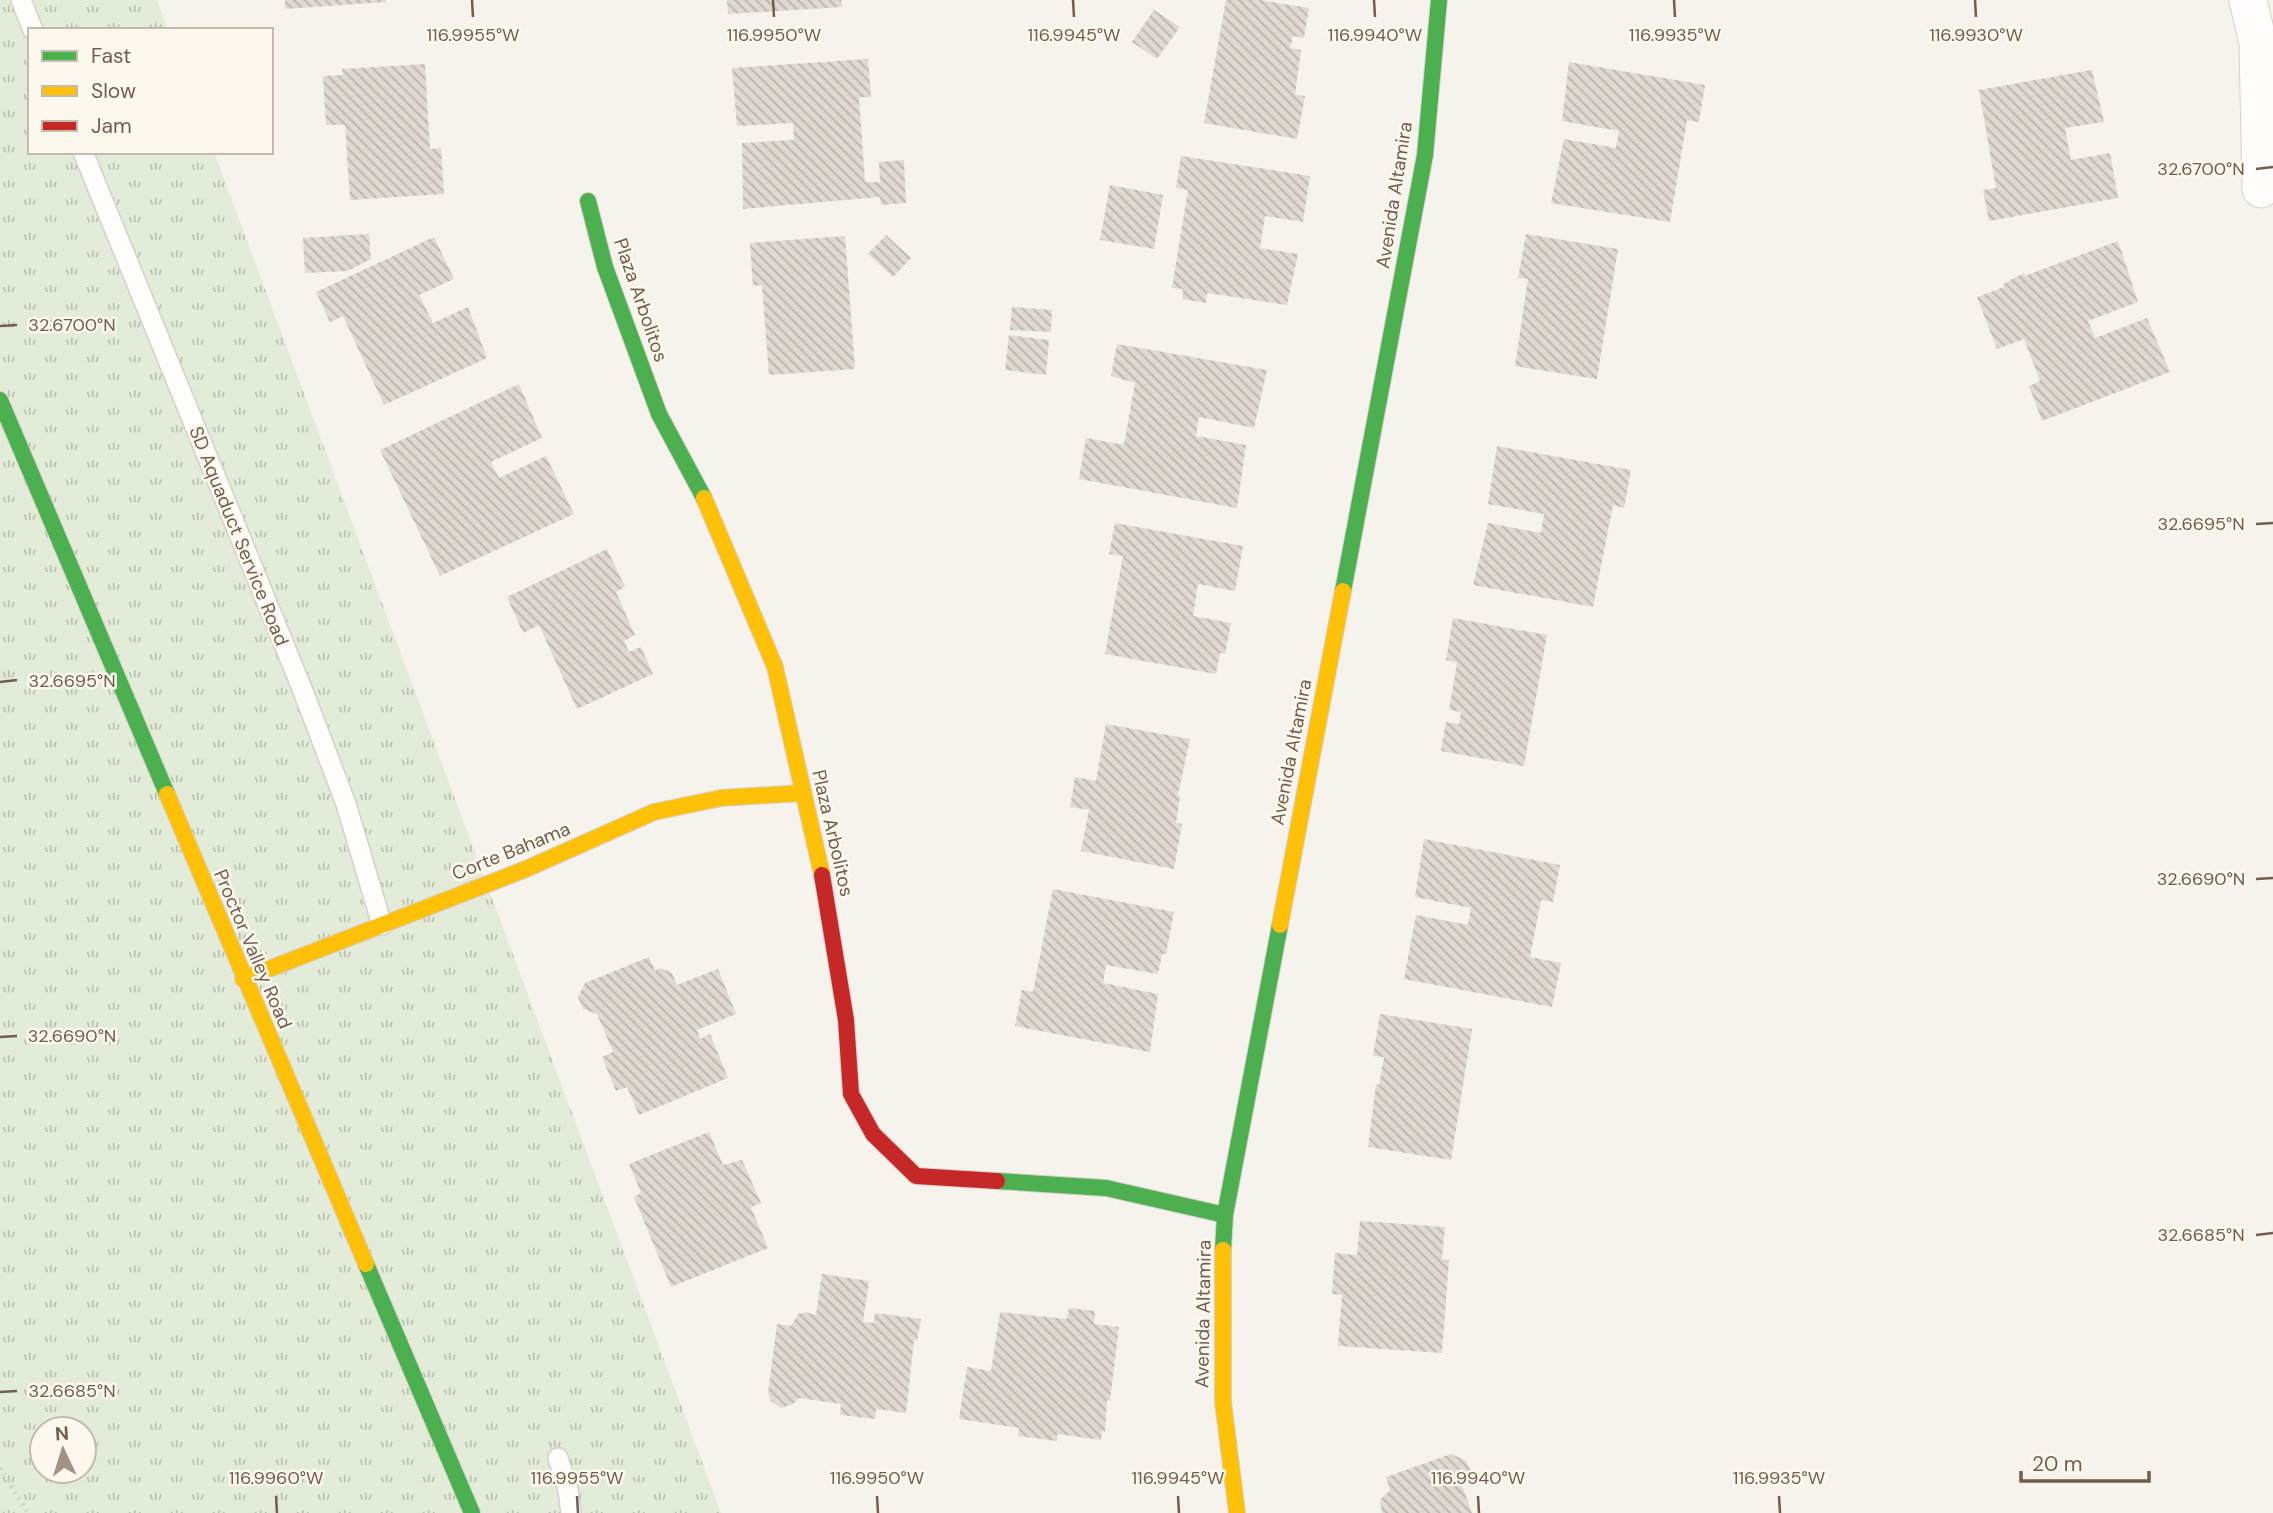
<svg xmlns="http://www.w3.org/2000/svg" width="2273" height="1513" font-family="'DM Sans',sans-serif">
	<style>
		.grass { fill: url(#grass-tufts); fill-rule: evenodd }
		.building { fill: url(#building-back-hatch) }
		.lines { fill: none; stroke-linecap: round; stroke-linejoin: round }
		.lane-casing { stroke: #d5d0ca; stroke-width: 22 }
		.street-casing { stroke: #d5d0ca; stroke-width: 39 }
		.fast-casing { stroke: #d6d0ca; stroke-width: 18 }
		.slow-casing { stroke: #d6d0ca; stroke-width: 18 }
		.jam-casing { stroke: #d6d0ca; stroke-width: 18 }
		.path { stroke: #d7d1cc; stroke-width: 4.5; stroke-dasharray: 2 5; stroke-linecap: butt }
		.lane { stroke: #fefdfc; stroke-width: 19 }
		.street { stroke: #fefdfc; stroke-width: 37 }
		.fast { stroke: #4caf50; stroke-width: 16 }
		.slow { stroke: #ffc107; stroke-width: 16 }
		.jam { stroke: #c62828; stroke-width: 16 }
		.ticks { fill: none; stroke: #725d4e; stroke-width: 2.5 }
		.labels { text-anchor: middle; dominant-baseline: central; stroke-width: 5; stroke-linejoin: round; paint-order: stroke }
		.street-label { font-size: 19px; fill: #725d4e; stroke: #fdf8ee }
		.ticks-label { font-size: 18px; text-anchor: middle; fill: #725d4e; stroke: #fdf8ee; stroke-width: 5; stroke-linejoin: round; paint-order: stroke }
	</style>
	<defs>
		<pattern id="grass-tufts" width="24" height="20" patternUnits="userSpaceOnUse" patternTransform="scale(1.75)"><rect width="24" height="20" fill="#e2ecd8"/><path d="M3 7l-1-3M5 7V3M7 7l1-3M15 17l-1-3M17 17v-4M19 17l1-3" fill="none" stroke="#bcc2b1"/></pattern>
		<pattern id="building-back-hatch" width="6" height="6" patternUnits="userSpaceOnUse" patternTransform="scale(1.75)"><rect width="6" height="6" fill="#dfd9d2"/><path d="M-1 5l2 2M0 0l6 6M5-1l2 2" fill="none" stroke="#b9b3ad"/></pattern>
	</defs>
	<rect width="100%" height="100%" fill="#f6f3ec"/>
	<!-- grass -->
	<path class="grass" d="M0 0H157L168 30H30V152H214L721 1513H0ZM42 1429H84V1471H42Z"/>
	<!-- building -->
	<path class="building" d="M285 0H386V2L285 9Z
		M727 0H841L842 7 728 14Z
		M1226 0H1260L1309 8 1304 38 1293 36 1290 48 1301 50 1295 95 1305 96 1297 139 1204 123Z
		M1154 10 1180 27 1157 59 1132 42Z
		M868 59 871 97H859L865 182H880L879 162 904 160 906 203 881 205 880 197 743 209 742 143 794 140 793 123 737 126 732 68Z
		M1569 62 1705 85 1699 122 1687 120 1670 222 1551 203 1564 139 1616 148 1619 131 1562 121Z
		M425 64 430 149 441 148 444 194 350 200 345 125H326L323 76 343 75 342 69Z
		M2092 70 2104 122 2065 128 2071 160 2110 153 2118 198 1989 221 1983 190 1996 188 1979 90Z
		M1181 156 1310 176 1303 222 1265 216 1260 248 1298 254 1287 305 1207 293 1206 303 1182 299 1183 289 1172 288 1188 190 1176 188Z
		M1110 185 1163 195 1154 249 1100 240Z
		M369 234 371 259 348 271 305 273 303 238Z
		M1526 234 1618 249 1597 379 1515 366 1528 279 1518 278Z
		M886 235 911 258 893 277 868 254Z
		M845 236 855 369 769 375 762 285 753 286 750 243Z
		M434 237 454 279 419 295 433 323 468 307 487 358 384 405 343 316 330 322 316 292Z
		M2118 241 2138 302 2088 321 2095 338 2147 318 2170 372 2042 421 2029 386 2040 381 2024 339 1997 349 1977 297 2004 287 2003 284 2024 273 2025 276Z
		M1012 307 1052 310 1051 332 1010 330Z
		M1009 335 1049 340 1046 375 1005 370Z
		M1117 344 1267 370 1254 428 1199 417 1196 436 1246 445 1237 508 1079 479 1086 438 1124 445 1135 383 1111 376Z
		M519 384 542 438 491 462 499 478 546 456 574 514 440 576 380 450Z
		M1497 446 1631 470 1624 508 1613 505 1593 607 1473 585 1488 523 1541 533 1544 514 1488 504Z
		M1115 523 1243 546 1235 591 1198 584 1193 616 1231 623 1225 654 1220 653 1216 674 1105 654 1123 556 1109 554Z
		M607 549 625 587 616 592 635 635 624 641 629 652 641 647 653 674 577 709 539 625 523 633 507 597Z
		M1453 618 1547 635 1524 766 1441 751 1446 722 1459 724 1461 712 1449 710 1457 662 1446 660Z
		M1106 724 1190 739 1178 795 1180 796 1176 823 1182 824 1174 869 1081 851 1089 810 1070 807 1075 777 1096 781Z
		M1424 839 1560 865 1553 902 1541 900 1530 957 1561 963 1552 1007 1404 979 1416 915 1468 925 1471 908 1415 897Z
		M1053 889 1174 912 1166 954H1162L1158 974 1106 965 1103 983 1158 994 1150 1052 1015 1026 1022 990 1033 992Z
		M649 957 655 971 660 968 672 973 677 985 718 969 736 1014 697 1030 700 1039 710 1034 728 1078 639 1115 627 1087 616 1091 602 1057 613 1052 597 1014 583 1009 578 997 585 983Z
		M1380 1014 1472 1029 1451 1160 1368 1147 1376 1084 1379 1085 1384 1057 1373 1056Z
		M709 1132 723 1165 742 1160 761 1203 751 1207 768 1248 671 1287 634 1197 641 1193 629 1164Z
		M1360 1221 1445 1227 1442 1259 1449 1260 1442 1353 1338 1346 1342 1295 1332 1294 1335 1253 1357 1255Z
		M822 1274 869 1281 863 1322 873 1323 875 1313 921 1319 917 1341 914 1340 906 1413 876 1409 875 1419 840 1415 841 1404 799 1398 793 1404 781 1408 771 1401 768 1393 777 1324 791 1326 798 1314 805 1312 816 1315Z
		M1069 1308 1095 1311 1094 1324 1119 1327 1110 1401 1107 1400 1105 1432 1102 1431 1101 1440 1057 1434V1441L1018 1436 1019 1428 959 1419 967 1367 991 1371 1000 1312 1067 1319Z
		M1451 1454 1465 1460 1470 1469 1469 1477 1462 1485 1472 1513H1382L1380 1500 1390 1490 1386 1477Z"/>
	<g class="lines">
		<!-- lane casing -->
		<g class="lane-casing">
			<path id="lane" d="M21 0 33 30
				M83 152 303 691 346 804 382 925
				M558 1458 568 1490 571 1513"/>
		</g>
		<!-- street casing -->
		<g class="street-casing">
			<path id="street" d="M2248 0 2258 43 2261 189"/>
		</g>
		<!-- fast casing -->
		<g class="fast-casing">
			<path id="fast" d="M588 201 605 267 659 414 704 498
				M0 400 167 794
				M1343 591 1425 155 1439 0
				M997 1181 1106 1188 1225 1215
				M1223 1250 1225 1215 1280 925
				M366 1264 472 1513"/>
		</g>
		<!-- slow casing -->
		<g class="slow-casing">
			<path id="slow" d="M704 498 775 667 822 875
				M167 794 366 1264
				M1280 925 1343 591
				M243 979 526 869 654 812 721 798 802 793
				M1223 1250V1402L1237 1513"/>
		</g>
		<!-- jam casing -->
		<g class="jam-casing">
			<path id="jam" d="M822 875 846 1020 851 1094 873 1134 916 1176 997 1181"/>
		</g>
		<!-- path -->
		<path class="path" d="M0 1468 28 1513"/>
		<!-- lane -->
		<use href="#lane" class="lane"/>
		<!-- street -->
		<use href="#street" class="street"/>
		<!-- fast -->
		<use href="#fast" class="fast"/>
		<!-- slow -->
		<use href="#slow" class="slow"/>
		<!-- jam -->
		<use href="#jam" class="jam"/>
	</g>
	<!-- ticks -->
	<path class="ticks" d="M472 0 473 17M773 0 774 17M1073 0 1074 17M1374 0 1375 17M1674 0 1675 17M1975 0 1976 17M2256 169 2273 167M0 326 17 325M2256 524 2273 523M0 682 17 680M2256 879 2273 878M0 1037 17 1036M2256 1235 2273 1233M0 1392 17 1391M276 1496 277 1513M577 1496 578 1513M877 1496 878 1513M1178 1496 1179 1513M1478 1496 1479 1513M1779 1496 1780 1513"/>
	<g class="labels">
		<!-- street labels -->
		<g class="street-label">
			<text transform="translate(1394 195) rotate(-81)">Avenida Altamira</text>
			<text transform="translate(641 300) rotate(71)">Plaza Arbolitos</text>
			<text transform="translate(239 536) rotate(68)">SD Aquaduct Service Road</text>
			<text transform="translate(1291 752) rotate(-79)">Avenida Altamira</text>
			<text transform="translate(833 833) rotate(77)">Plaza Arbolitos</text>
			<text transform="translate(511 851) rotate(-22)">Corte Bahama</text>
			<text transform="translate(253 949) rotate(67)">Proctor Valley Road</text>
			<text transform="translate(1203 1314) rotate(-89)">Avenida Altamira</text>
		</g>
	</g>
	<g class="ticks-label">
		<text x="473" y="41">116.9955°W</text>
		<text x="774" y="41">116.9950°W</text>
		<text x="1074" y="41">116.9945°W</text>
		<text x="1375" y="41">116.9940°W</text>
		<text x="1675" y="41">116.9935°W</text>
		<text x="1976" y="41">116.9930°W</text>
		<text x="2201" y="175">32.6700°N</text>
		<text x="72" y="331">32.6700°N</text>
		<text x="2201" y="530">32.6695°N</text>
		<text x="72" y="687">32.6695°N</text>
		<text x="2201" y="885">32.6690°N</text>
		<text x="72" y="1042">32.6690°N</text>
		<text x="2201" y="1241">32.6685°N</text>
		<text x="72" y="1397">32.6685°N</text>
		<text x="276" y="1484">116.9960°W</text>
		<text x="577" y="1484">116.9955°W</text>
		<text x="877" y="1484">116.9950°W</text>
		<text x="1178" y="1484">116.9945°W</text>
		<text x="1478" y="1484">116.9940°W</text>
		<text x="1779" y="1484">116.9935°W</text>
	</g>
	<!-- legend -->
	<rect x="28" y="28" width="245" height="126" fill="#fdf8ee" stroke="#c5baae" stroke-width="2"/>
	<rect x="42" y="51" width="35" height="10" fill="#4caf50" stroke="#c5baae" stroke-width="2"/>
	<text x="91" y="63" font-size="21" fill="#725d4e">Fast</text>
	<rect x="42" y="86" width="35" height="10" fill="#ffc107" stroke="#c5baae" stroke-width="2"/>
	<text x="91" y="98" font-size="21" fill="#725d4e">Slow</text>
	<rect x="42" y="121" width="35" height="10" fill="#c62828" stroke="#c5baae" stroke-width="2"/>
	<text x="91" y="133" font-size="21" fill="#725d4e">Jam</text>
	<!-- north arrow -->
	<g transform="translate(63 1450) rotate(356)"><circle r="33" fill="#fdf8ee" stroke="#c5baae" stroke-width="2"/>
	<path d="M0-5L12 26L0 18L-12 26Z" fill="#a09285"/>
	<text y="-10" font-size="19" font-weight="bold" text-anchor="middle" fill="#725d4e">N</text>
	</g>
	<!-- scale -->
	<path d="M2021 1471v10h128v-10" fill="none" stroke="#725d4e" stroke-width="3.5"/>
	<text x="2032" y="1471" font-size="21" fill="#725d4e" stroke="#fdf8ee" stroke-width="5" paint-order="stroke">20 m</text>
</svg>
